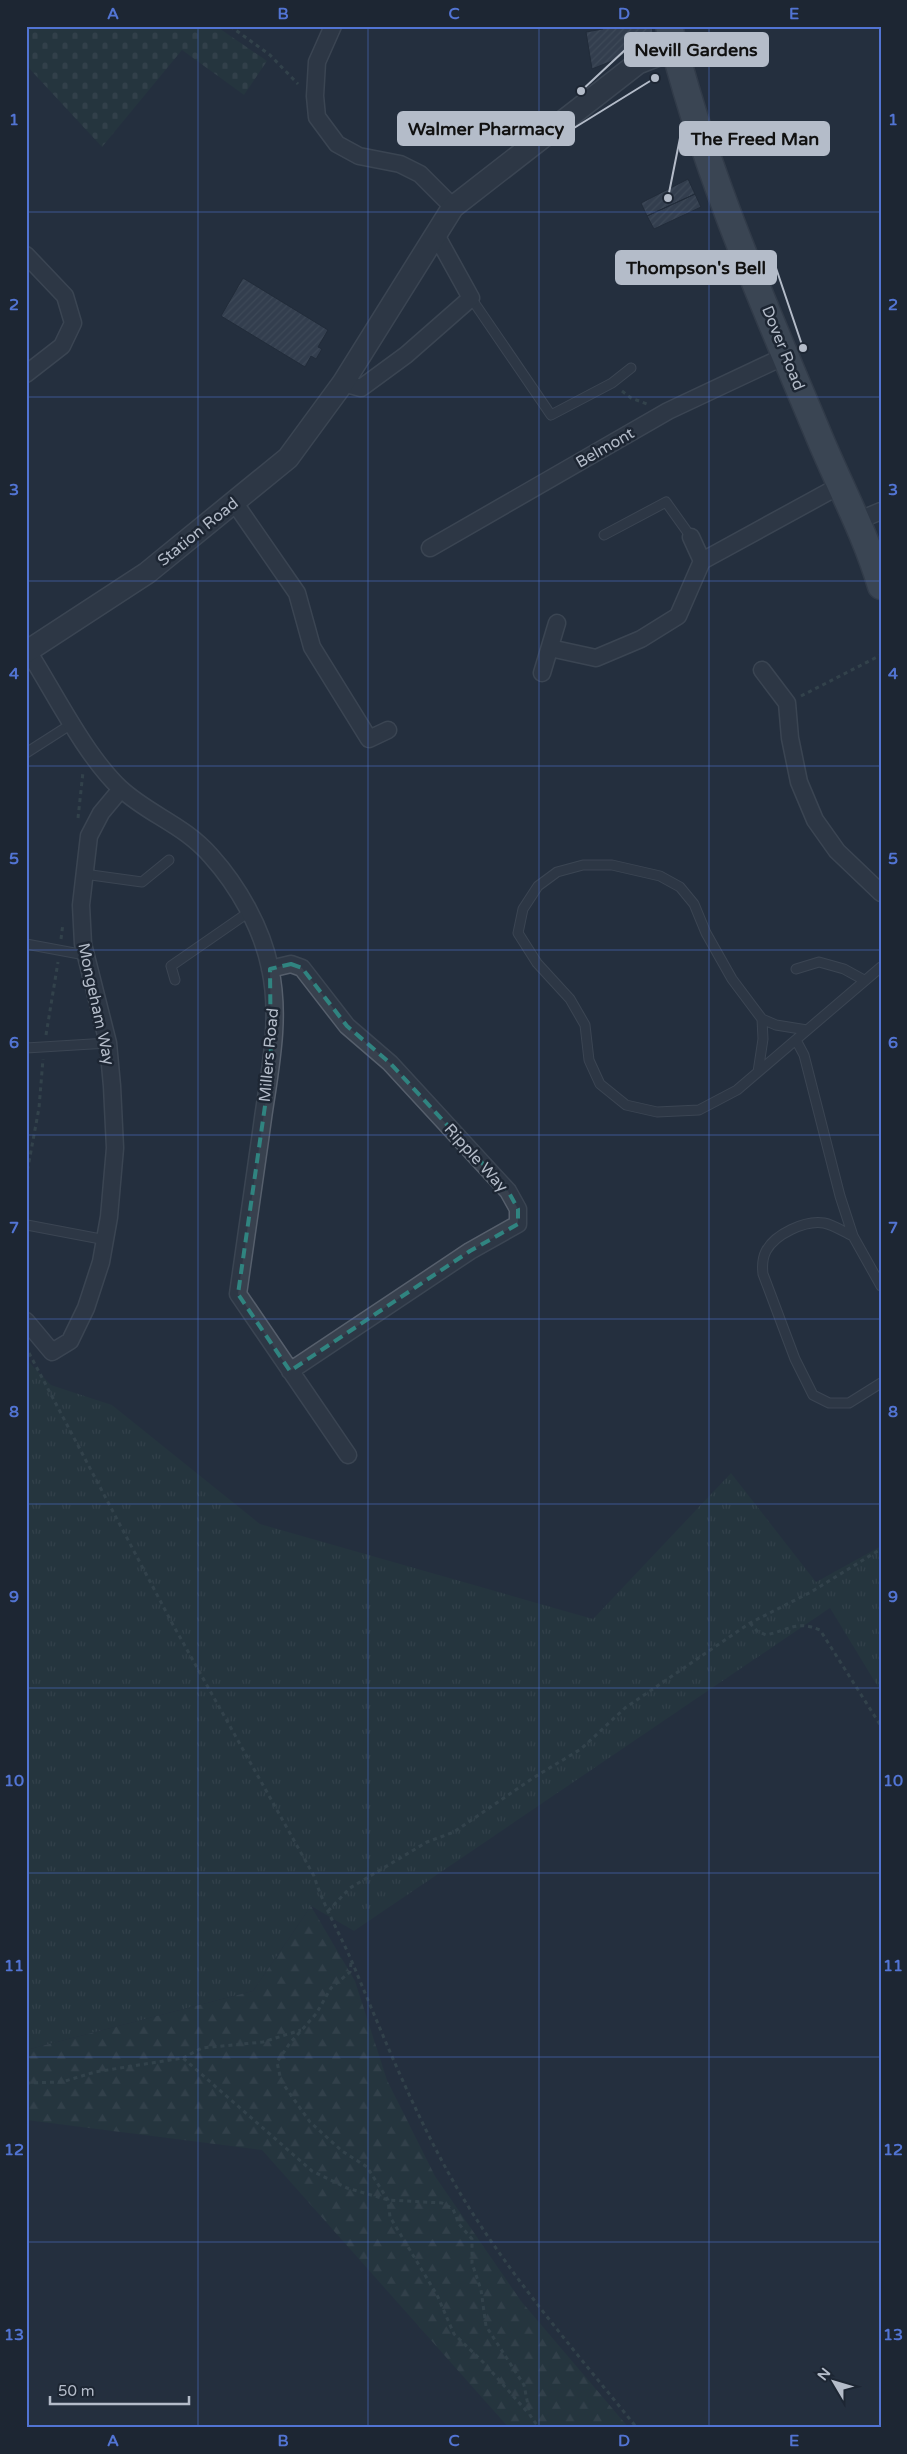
<svg xmlns="http://www.w3.org/2000/svg" width="907" height="2454" font-family="'Varela Round',sans-serif">
	<style>
		.grass { fill: url(#grass-tufts) }
		.forest { fill: url(#forest-firs) }
		.cemetery { fill: url(#cemetery-stones) }
		.building { fill: url(#building-hatch); stroke: #1f2835 }
		.lines { fill: none; stroke-linecap: round; stroke-linejoin: round }
		.service-casing { stroke: #565f6c; stroke-width: 11 }
		.minor-casing { stroke: #565f6c; stroke-width: 19 }
		.tertiary-casing { stroke: #565f6c; stroke-width: 24 }
		.primary-casing { stroke: #414a57; stroke-width: 29 }
		.path { stroke: #44595c; stroke-width: 3; stroke-dasharray: 4 4; stroke-linecap: butt }
		.service { stroke: #38414e; stroke-width: 9 }
		.minor { stroke: #38414e; stroke-width: 16 }
		.tertiary { stroke: #38414e; stroke-width: 21 }
		.primary { stroke: #56606e; stroke-width: 26 }
		.marked { fill: none; stroke: #308480; stroke-width: 4; stroke-dasharray: 10 6; stroke-linejoin: round }
		.grid { fill: none; stroke: #5274d3; stroke-width: 1; stroke-opacity: 0.55 }
		.labels { text-anchor: middle; dominant-baseline: central; stroke-width: 5; stroke-linejoin: round; paint-order: stroke }
		.street-label { font-size: 16px; fill: #b4bcc9; stroke: #1d2633 }
		.leader { fill: none; stroke: #b4bcc9; stroke-width: 2 }
		.callout-dot { fill: #b4bcc9; stroke: #1d2633; stroke-width: 2 }
		.callout { fill: #b4bcc9; stroke: #b4bcc9; stroke-width: 2 }
		.callout-label { font-size: 18px; text-anchor: middle; font-weight: bold; fill: #111 }
		.neatline { fill: none; stroke: #5274d3; stroke-width: 2 }
		.grid-label { font-size: 16px; text-anchor: middle; font-weight: bold; fill: #5274d3 }
	</style>
	<defs>
		<pattern id="grass-tufts" width="24" height="20" patternUnits="userSpaceOnUse" patternTransform="scale(1.25)"><rect width="24" height="20" fill="#263c3f"/><path d="M3 7l-1-3M5 7V3M7 7l1-3M15 17l-1-3M17 17v-4M19 17l1-3" fill="none" stroke="#435659"/></pattern>
		<pattern id="forest-firs" width="22" height="20" patternUnits="userSpaceOnUse" patternTransform="scale(1.25)"><rect width="22" height="20" fill="#263c3f"/><path d="M5 1l3.5 6h-7zM16 11l3.5 6h-7z" fill="#435659"/></pattern>
		<pattern id="cemetery-stones" width="16" height="16" patternUnits="userSpaceOnUse" patternTransform="scale(1.25)"><rect width="16" height="16" fill="#263c3f"/><path d="M2 7V4a2 2 0 0 1 4 0v3zM10 15v-3a2 2 0 0 1 4 0v3z" fill="#435659"/></pattern>
		<pattern id="building-hatch" width="6" height="6" patternUnits="userSpaceOnUse" patternTransform="scale(1.25)"><rect width="6" height="6" fill="#455162"/><path d="M-1 1l2-2M0 6l6-6M5 7l2-2" fill="none" stroke="#5d6877"/></pattern>
	</defs>
	<rect width="100%" height="100%" fill="#242f3e"/>
	<!-- grass -->
	<path class="grass" d="M26 1359 51 1385 112 1405 260 1524 593 1619 731 1473 816 1582 881 1546V1692L830 1608 354 1931 311 1906 253 1991 26 2050Z"/>
	<!-- forest -->
	<path class="forest" d="M311 1906 355 1981 387 2080 435 2176 521 2301 629 2428H509L262 2150 26 2120V2050L253 1991Z"/>
	<!-- cemetery -->
	<path class="cemetery" d="M26 26H216L267 61 244 95 182 50 102 147 26 65Z"/>
	<!-- building -->
	<path class="building" d="M602 26H652L653 33 647 38 641 39 642 43 617 59 592 69 586 32 603 29Z
		M688 179 695 194 647 216 641 203Z
		M695 194 701 207 654 229 647 216Z
		M243 278 328 330 318 347 322 349 316 359 311 356 305 367 221 316Z"/>
	<g class="lines">
		<!-- service casing -->
		<g class="service-casing">
			<path id="service" d="M471 298 551 415 612 383 631 368
				M604 535 666 502 691 537
				M26 753 73 723
				M84 874 142 882 169 860
				M26 944 85 955
				M796 969 819 962 844 969 864 980
				M175 980 171 966 249 912
				M762 1019 776 1025 807 1030
				M796 1040 804 1055 840 1196 853 1236 881 1286
				M26 1048 108 1043
				M758 1072 763 1039 762 1019 732 979 706 933 694 904 680 887 660 876 612 865H583L557 872 538 886 523 909 518 933 537 963 570 999 585 1025 589 1060 600 1084 626 1105 657 1112 699 1110 737 1090 881 967
				M27 1225 106 1240
				M853 1236C844 1232 834 1225 824 1223 805 1220 775 1234 766 1251 762 1259 762 1266 763 1274L795 1359 813 1395 829 1403H849L881 1383"/>
		</g>
		<!-- minor casing -->
		<g class="minor-casing">
			<path id="minor" d="M333 26 317 62 315 96 317 117 337 144 359 156 400 164 420 174 453 207
				M26 255 65 296 73 323 62 346 26 374
				M343 383 361 388 406 355 471 298 435 233
				M234 502 297 593 312 647 369 739 388 730
				M857 521 881 511
				M691 537 702 561
				M430 548 668 411 785 356
				M550 648 596 658 641 639 678 616 702 561 839 486
				M28 651C54 692 85 755 120 788 149 815 183 824 211 856 238 886 262 928 270 968 281 1018 270 1069 263 1118 255 1177 246 1236 238 1294L348 1455
				M762 670 787 703 790 738 799 782 815 820 837 851 881 893
				M542 673 557 623
				M270 969 291 964 302 968 347 1026 390 1063 508 1191 518 1209V1224L470 1251 290 1371
				M26 1321 52 1352 70 1341 86 1308 101 1262 109 1217 115 1148 112 1086 108 1043 83 944 81 905 89 836 101 813 121 789"/>
		</g>
		<!-- tertiary casing -->
		<g class="tertiary-casing">
			<path id="tertiary" d="M26 652 147 573 288 458 343 383 453 207 638 63 674 49"/>
		</g>
		<!-- primary casing -->
		<g class="primary-casing">
			<path id="primary" d="M669 26C702 164 761 298 816 429 837 481 865 532 881 586"/>
		</g>
		<!-- path -->
		<path class="path" d="M230 26 270 55 298 84
			M622 391 631 398 647 404
			M801 696 881 655
			M78 818 83 772
			M61 939 63 923
			M46 1035 58 962
			M26 1178 39 1108 43 1059
			M29 1353 172 1623 314 1876C324 1908 342 1937 355 1969 386 2043 417 2119 457 2188 508 2274 575 2351 637 2428
			M750 1623 757 1631 766 1635C789 1630 797 1620 820 1630L881 1726
			M328 1911 350 1888 427 1842 454 1832 533 1778 581 1749 625 1708 750 1623 811 1592 881 1549
			M351 1963 350 1972 331 1988 316 2014 290 2043 277 2062 281 2081 310 2122 342 2151 367 2167 388 2200 390 2217 437 2295 454 2334 484 2363 529 2414
			M183 2058 202 2048 263 2042 301 2030
			M26 2083 62 2082 95 2072 183 2058 312 2171 347 2188 388 2200 442 2203 453 2209 459 2224 472 2239V2263L481 2290 486 2326 524 2385 530 2415 539 2428"/>
		<!-- service -->
		<use href="#service" class="service"/>
		<!-- minor -->
		<use href="#minor" class="minor"/>
		<!-- tertiary -->
		<use href="#tertiary" class="tertiary"/>
		<!-- primary -->
		<use href="#primary" class="primary"/>
	</g>
	<!-- marked area -->
	<path d="M0 0H907V2454H0ZM291 964 302 968 347 1026 390 1063 508 1191 518 1209V1224L470 1251 290 1371 238 1294 271 1064 270 969Z" fill="#242f3e" fill-opacity=".55" fill-rule="evenodd"/>
	<path class="marked" d="M291 964 302 968 347 1026 390 1063 508 1191 518 1209V1224L470 1251 290 1371 238 1294 271 1064 270 969Z"/>
	<!-- grid -->
	<path class="grid" d="M198 26V2428M368 26V2428M539 26V2428M709 26V2428M26 212H881M26 397H881M26 581H881M26 766H881M26 950H881M26 1135H881M26 1319H881M26 1504H881M26 1688H881M26 1873H881M26 2057H881M26 2242H881"/>
	<g class="labels">
		<!-- street labels -->
		<g class="street-label">
			<text transform="translate(783 348) rotate(68)">Dover Road</text>
			<text transform="translate(605 448) rotate(-30)">Belmont</text>
			<text transform="translate(198 532) rotate(-39)">Station Road</text>
			<text transform="translate(96 1004) rotate(78)">Mongeham Way</text>
			<text transform="translate(269 1055) rotate(-85)">Millers Road</text>
			<text transform="translate(476 1158) rotate(48)">Ripple Way</text>
		</g>
	</g>
	<!-- callouts -->
	<path class="leader" d="M581 91L625 50M655 78L574 128M668 198L680 138M803 348L776 268"/>
	<g class="callout-dot">
		<circle cx="581" cy="91" r="5"/>
		<circle cx="655" cy="78" r="5"/>
		<circle cx="668" cy="198" r="5"/>
		<circle cx="803" cy="348" r="5"/>
	</g>
	<g class="callout">
		<rect x="625" y="33" width="143" height="33" rx="5"/>
		<rect x="398" y="112" width="176" height="33" rx="5"/>
		<rect x="680" y="122" width="149" height="33" rx="5"/>
		<rect x="616" y="251" width="160" height="33" rx="5"/>
	</g>
	<g class="callout-label">
		<text x="696" y="56">Nevill Gardens</text>
		<text x="486" y="135">Walmer Pharmacy</text>
		<text x="755" y="145">The Freed Man</text>
		<text x="696" y="274">Thompson's Bell</text>
	</g>
	<!-- border -->
	<rect width="907" height="2454" fill="none" stroke="#1d2633" stroke-width="55"/>
	<!-- north arrow -->
	<g transform="translate(834 2382) rotate(308)" stroke="#1d2633" stroke-width="4" paint-order="stroke">
	<path d="M0-4L9 19L0 12L-9 19Z" fill="#b4bcc9"/>
	<text y="-8" font-size="14" font-weight="bold" text-anchor="middle" fill="#b4bcc9">N</text>
	</g>
	<!-- scale -->
	<path d="M50 2396v8h139v-8" fill="none" stroke="#b4bcc9" stroke-width="2.5"/>
	<text x="58" y="2396" font-size="15" fill="#b4bcc9" stroke="#1d2633" stroke-width="4" paint-order="stroke">50 m</text>
	<rect x="28" y="28" width="852" height="2398" class="neatline"/>
	<g class="grid-label">
		<text x="113" y="19">A</text>
		<text x="283" y="19">B</text>
		<text x="454" y="19">C</text>
		<text x="624" y="19">D</text>
		<text x="794" y="19">E</text>
		<text x="14" y="125">1</text>
		<text x="893" y="125">1</text>
		<text x="14" y="310">2</text>
		<text x="893" y="310">2</text>
		<text x="14" y="495">3</text>
		<text x="893" y="495">3</text>
		<text x="14" y="679">4</text>
		<text x="893" y="679">4</text>
		<text x="14" y="864">5</text>
		<text x="893" y="864">5</text>
		<text x="14" y="1048">6</text>
		<text x="893" y="1048">6</text>
		<text x="14" y="1233">7</text>
		<text x="893" y="1233">7</text>
		<text x="14" y="1417">8</text>
		<text x="893" y="1417">8</text>
		<text x="14" y="1602">9</text>
		<text x="893" y="1602">9</text>
		<text x="14" y="1786">10</text>
		<text x="893" y="1786">10</text>
		<text x="14" y="1971">11</text>
		<text x="893" y="1971">11</text>
		<text x="14" y="2155">12</text>
		<text x="893" y="2155">12</text>
		<text x="14" y="2340">13</text>
		<text x="893" y="2340">13</text>
		<text x="113" y="2446">A</text>
		<text x="283" y="2446">B</text>
		<text x="454" y="2446">C</text>
		<text x="624" y="2446">D</text>
		<text x="794" y="2446">E</text>
	</g>
</svg>
